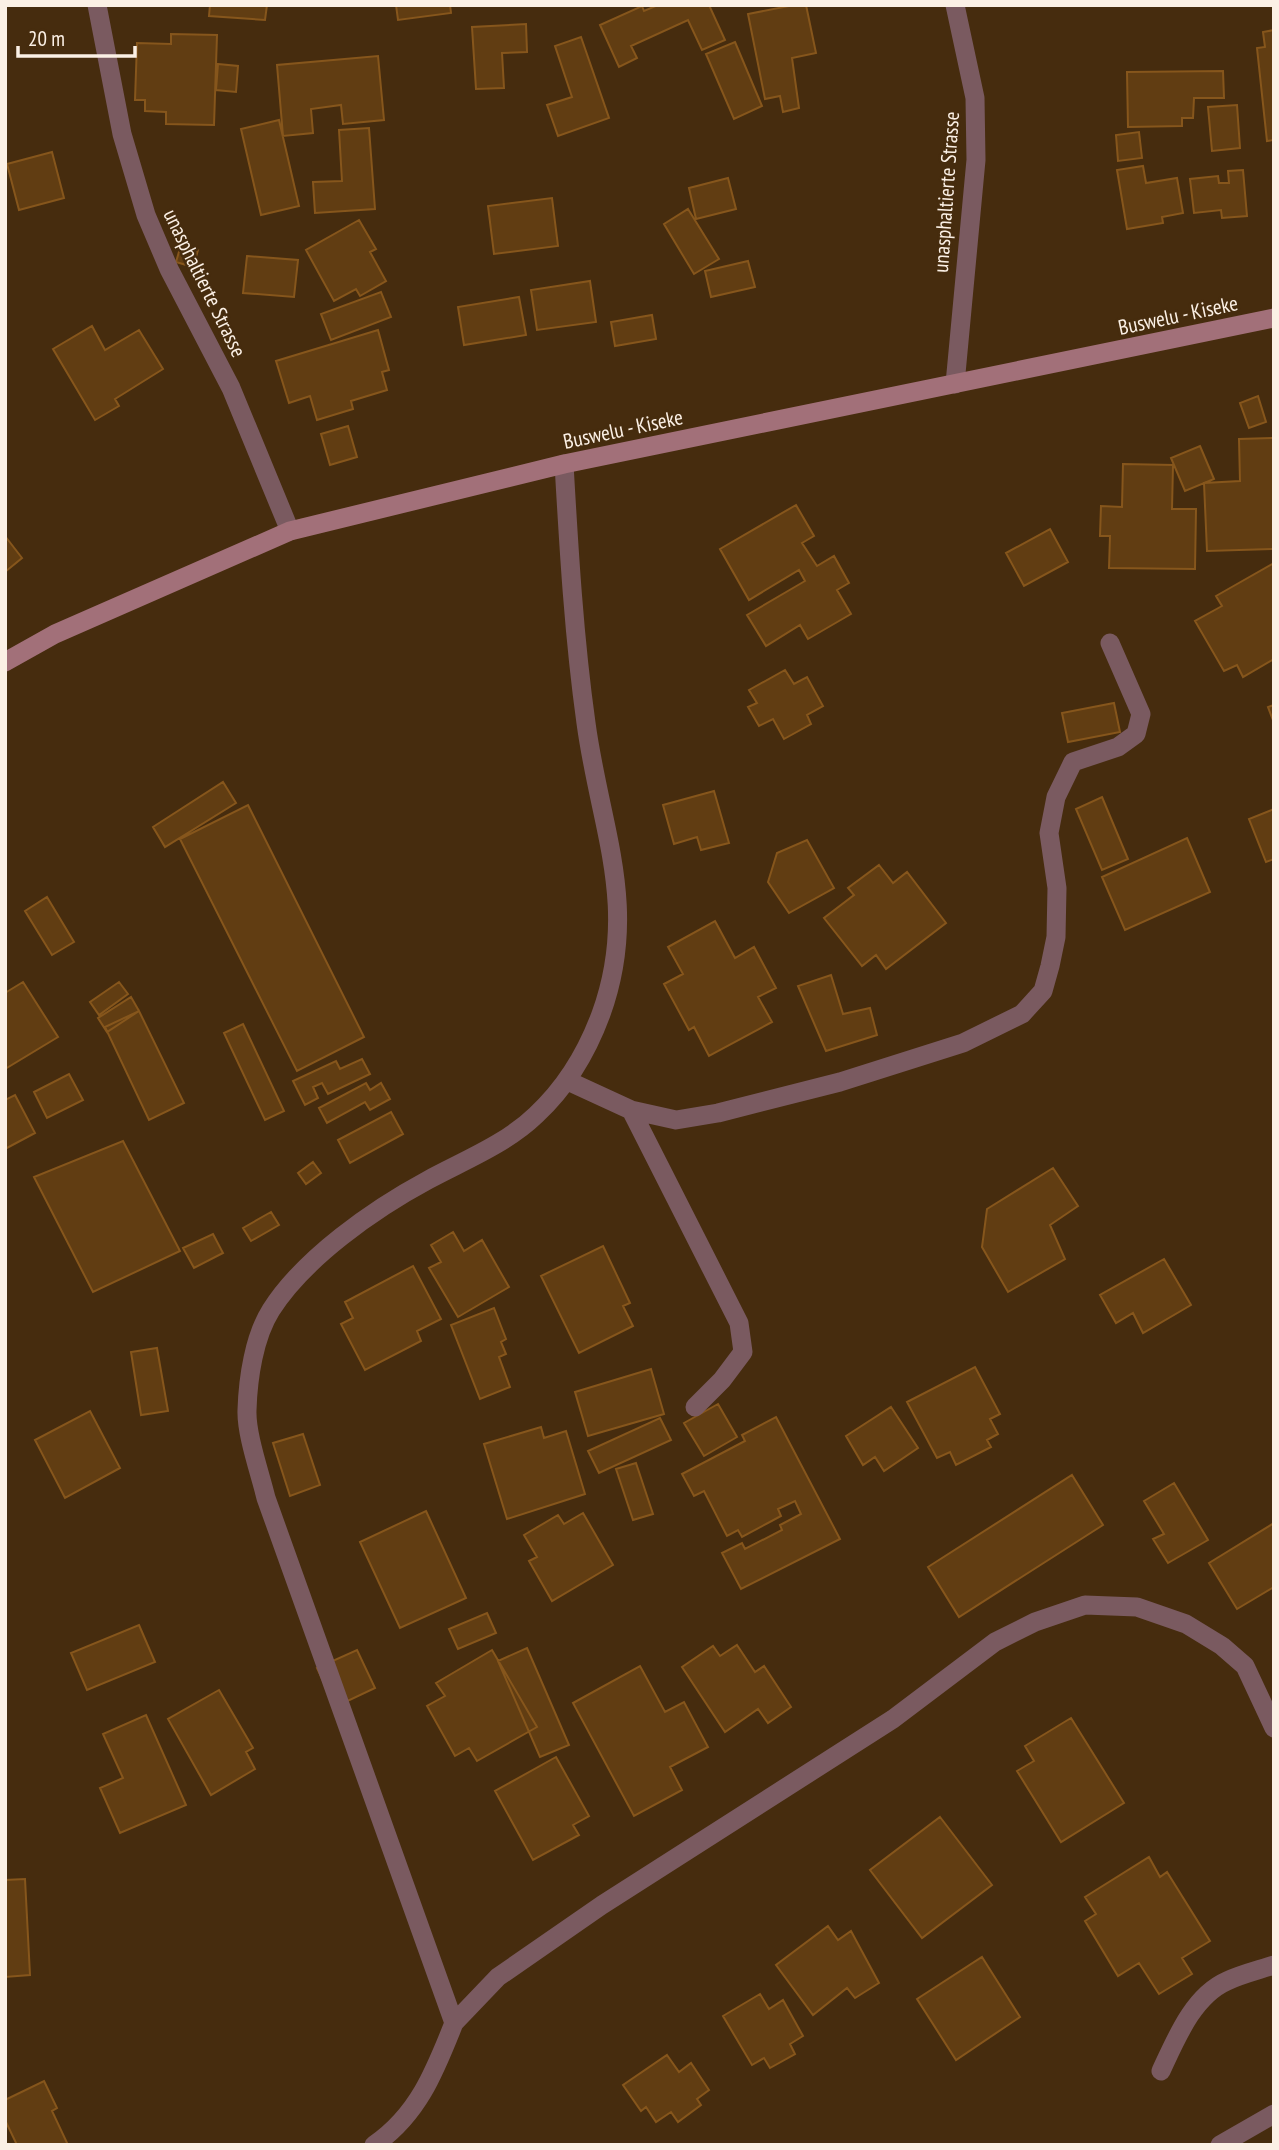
<svg xmlns="http://www.w3.org/2000/svg" width="1279" height="2150" font-family="'PT Sans Narrow',sans-serif">
	<style>
		.building { fill: #613d12; stroke: #86561c; stroke-width: 2 }
		.lines { fill: none; stroke-linecap: round; stroke-linejoin: round }
		.minor { stroke: #7a5a60; stroke-width: 19 }
		.secondary { stroke: #a27079; stroke-width: 19 }
		.labels { text-anchor: middle; dominant-baseline: central; stroke-width: 5; stroke-linejoin: round; paint-order: stroke }
		.street-label { font-size: 21px; fill: #fbf0e5; stroke: #462c0e }
	</style>
	<rect width="100%" height="100%" fill="#462c0e"/>
	<!-- building -->
	<path class="building" d="M210 5H267L265 20 209 16Z
		M396 5H450L451 13 398 20Z
		M658 5H709L725 40 702 50 688 20 631 46 637 58 619 67 600 25 642 6 644 11Z
		M794 5H806L816 53 792 58 799 108 783 112 780 96 765 99 748 14Z
		M526 24 527 52 502 53 504 88 476 89 472 27Z
		M1274 30V140L1267 141 1257 48 1265 47 1263 32Z
		M171 34 217 35 214 125 166 124V112L145 111V100H135L137 43 171 44Z
		M581 37 609 118 558 136 547 105 572 97 555 46Z
		M735 42 762 106 734 119 706 54Z
		M378 56 384 120 343 124 341 105 311 109 313 133 283 136 277 65Z
		M218 64 238 66 236 92 216 90Z
		M1223 71 1224 98H1194L1193 118H1182V126L1128 127 1127 72Z
		M1237 105 1240 148 1212 151 1208 107Z
		M279 120 299 206 261 215 241 129Z
		M369 128 375 209 315 213 313 182 342 181 339 130Z
		M1139 132 1142 158 1118 161 1116 135Z
		M52 152 64 198 19 210 7 164Z
		M1143 166 1146 183 1177 178 1183 213 1162 217 1163 223 1127 229 1117 170Z
		M1243 170 1247 216 1222 218 1221 210 1194 213 1190 179 1218 176 1219 183H1229L1228 171Z
		M728 178 736 209 696 219 689 188Z
		M552 198 558 246 494 254 488 206Z
		M688 209 719 259 694 274 664 224Z
		M359 220 376 249 370 252 386 281 360 296 356 289 334 301 306 250Z
		M181 245 198 250 193 267 176 262Z
		M247 256 298 260 294 297 243 293Z
		M748 261 755 287 711 297 705 271Z
		M590 281 596 322 537 330 531 290Z
		M381 292 391 317 331 340 321 314Z
		M519 297 526 335 464 345 458 307Z
		M652 315 656 339 615 346 611 322Z
		M92 326 105 350 139 330 163 369 115 399 119 406 95 420 53 349Z
		M378 330 389 370 382 372 387 390 351 401 353 409 317 420 310 396 289 403 276 361Z
		M1258 396 1266 422 1249 428 1240 403Z
		M348 426 357 457 330 465 321 434Z
		M1274 438V549L1207 551 1204 483 1240 481 1239 439Z
		M1200 446 1214 479 1185 491 1171 458Z
		M1123 464 1173 465 1172 509H1196L1195 569 1109 568 1110 536H1100L1101 506 1122 507Z
		M796 505 814 536 802 543 817 566 834 556 849 583 837 590 851 614 808 639 800 625 766 646 747 615 805 581 799 570 749 600 720 549Z
		M1050 529 1068 562 1024 586 1006 553Z
		M5 536 22 558 5 572Z
		M1274 563V659L1243 677 1237 665 1224 671 1195 621 1222 606 1216 596Z
		M785 670 794 684 807 677 823 706 807 715 811 724 784 739 773 719 759 726 748 707 757 703 749 690Z
		M1114 703 1120 732 1068 742 1062 713Z
		M1274 705V723L1268 707Z
		M223 782 236 803 165 847 153 827Z
		M714 791 729 843 701 850 697 837 674 844 663 805Z
		M1102 797 1128 859 1102 870 1076 809Z
		M248 805 364 1037 297 1071 180 839Z
		M1274 809V859L1266 862 1249 819Z
		M1187 838 1210 892 1125 930 1102 877Z
		M807 840 834 888 789 913 768 882 777 853Z
		M879 865 893 883 907 872 946 923 886 969 876 955 862 966 824 918 854 895 848 888Z
		M47 897 74 942 52 955 25 911Z
		M715 921 735 958 754 947 776 988 758 997 772 1022 709 1056 694 1027 689 1030 664 984 683 974 668 947Z
		M831 975 843 1014 870 1008 877 1035 826 1051 798 986Z
		M23 982 58 1037 5 1069V993Z
		M119 982 128 994 99 1015 90 1002Z
		M131 997 139 1011 107 1032 98 1018Z
		M139 1011 184 1103 149 1120 105 1027Z
		M243 1024 284 1111 265 1120 224 1033Z
		M362 1059 370 1074 328 1094 322 1083 313 1087 318 1098 305 1105 293 1081 336 1061 340 1069Z
		M69 1074 83 1100 47 1118 34 1092Z
		M366 1083 370 1090 381 1083 390 1099 370 1110 365 1102 327 1123 319 1108Z
		M15 1095 35 1133 5 1149V1100Z
		M391 1112 403 1134 350 1163 338 1140Z
		M123 1141 180 1251 93 1292 34 1177Z
		M313 1162 321 1173 306 1184 298 1173Z
		M1053 1168 1078 1206 1050 1225 1065 1259 1008 1292 982 1247 987 1209Z
		M271 1212 279 1225 251 1241 243 1228Z
		M453 1232 464 1251 482 1240 509 1287 458 1317 429 1268 441 1262 431 1245Z
		M213 1234 223 1253 194 1268 183 1248Z
		M603 1246 630 1303 623 1306 633 1326 579 1353 541 1276Z
		M1164 1259 1191 1305 1143 1333 1133 1313 1116 1323 1100 1295Z
		M413 1266 441 1319 417 1331 421 1341 365 1370 341 1324 353 1318 345 1302Z
		M494 1308 506 1339 501 1342 506 1354 499 1357 510 1387 480 1399 451 1325Z
		M157 1348 168 1411 141 1415 131 1352Z
		M975 1367 1000 1414 990 1419 998 1434 987 1440 991 1447 956 1465 950 1452 937 1458 907 1402Z
		M651 1369 664 1414 588 1436 575 1392Z
		M718 1404 737 1437 704 1456 684 1423Z
		M891 1407 918 1448 884 1471 875 1457 863 1465 846 1436Z
		M90 1411 120 1468 65 1498 35 1440Z
		M776 1417 840 1539 741 1589 722 1553 742 1543 745 1549 782 1530 780 1525 801 1514 795 1501 778 1509 781 1516 742 1537 738 1530 727 1536 704 1491 694 1496 682 1474 745 1441 742 1435Z
		M660 1418 671 1440 599 1473 588 1451Z
		M541 1427 544 1438 566 1431 585 1494 507 1519 484 1444Z
		M303 1434 320 1485 290 1496 273 1443Z
		M636 1463 653 1514 633 1520 616 1469Z
		M1072 1475 1103 1525 959 1617 928 1567Z
		M1174 1483 1208 1540 1168 1563 1153 1539 1164 1534 1144 1501Z
		M426 1511 466 1598 400 1628 360 1542Z
		M583 1513 613 1565 552 1601 529 1561 537 1557 524 1535 558 1515 564 1524Z
		M1274 1523V1587L1237 1609 1209 1563Z
		M487 1613 496 1633 458 1649 449 1629Z
		M139 1625 155 1662 87 1690 71 1653Z
		M737 1645 755 1672 764 1666 791 1707 768 1723 758 1709 725 1732 682 1667 713 1646 720 1656Z
		M527 1648 569 1745 540 1757 498 1661Z
		M357 1650 375 1688 335 1707 317 1668Z
		M492 1650 537 1727 477 1761 469 1748 455 1756 427 1706 445 1696 436 1683Z
		M640 1666 665 1712 684 1702 708 1747 670 1767 682 1790 634 1816 573 1703Z
		M219 1690 253 1748 246 1752 255 1769 211 1795 168 1719Z
		M146 1715 186 1805 120 1833 100 1788 123 1778 103 1734Z
		M1071 1718 1124 1803 1061 1842 1017 1771 1034 1761 1025 1746Z
		M556 1757 589 1816 573 1825 579 1835 533 1860 495 1791Z
		M940 1817 992 1885 922 1938 870 1870Z
		M1149 1857 1160 1877 1167 1872 1210 1941 1182 1958 1192 1974 1159 1994 1139 1963 1118 1976 1085 1921 1096 1914 1085 1897Z
		M25 1879 30 1975 5 1977V1880Z
		M828 1926 838 1940 851 1931 879 1983 855 1998 847 1988 813 2015 776 1965Z
		M982 1957 1020 2017 956 2060 917 1999Z
		M760 1994 769 2009 783 2000 803 2036 790 2044 795 2054 770 2068 764 2058 752 2065 723 2016Z
		M667 2055 679 2072 691 2063 709 2090 697 2099 701 2105 678 2122 671 2112 656 2122 646 2107 641 2111 623 2085Z
		M44 2081 57 2108 52 2111 68 2145H17L5 2120V2100Z"/>
	<g class="lines">
		<!-- minor -->
		<path class="minor" d="M97 5 122 134 146 215 169 269 231 388 290 531
			M955 5 975 98 976 160 955 384
			M568 1081 631 1110 676 1120 718 1113 840 1082 963 1043 1022 1014 1043 991 1050 966 1056 937 1057 888 1049 833 1056 797 1073 762 1118 747 1136 734 1141 714 1110 643
			M631 1110 739 1323 743 1352 722 1380 695 1407
			M454 2023 498 1977 602 1905 893 1719 995 1642 1035 1622 1085 1605 1137 1607 1186 1624 1222 1646 1245 1666 1274 1728
			M1161 2071C1176 2039 1193 1996 1227 1981 1242 1974 1259 1970 1274 1965
			M374 2145C418 2115 435 2071 454 2023L266 1498C260 1473 246 1434 247 1410 248 1378 254 1337 271 1310 304 1258 374 1209 428 1180 465 1160 506 1144 536 1115 565 1088 587 1052 601 1014 640 906 600 828 586 723 574 637 569 551 564 464
			M1220 2145 1274 2114"/>
		<!-- secondary -->
		<path class="secondary" d="M5 662 55 634 290 531 564 464 1274 318"/>
	</g>
	<g class="labels">
		<!-- street labels -->
		<g class="street-label">
			<text transform="translate(946 192) rotate(-86)">unasphaltierte Strasse</text>
			<text transform="translate(205 283) rotate(64)">unasphaltierte Strasse</text>
			<text transform="translate(1178 315) rotate(-12)">Buswelu - Kiseke</text>
			<text transform="translate(623 429) rotate(-12)">Buswelu - Kiseke</text>
		</g>
	</g>
	<!-- border -->
	<rect width="1279" height="2150" fill="none" stroke="#fbf0e5" stroke-width="14"/>
	<!-- scale -->
	<path d="M18 46v10h117v-10" fill="none" stroke="#fbf0e5" stroke-width="3.5"/>
	<text x="28" y="46" font-size="21" fill="#fbf0e5" stroke="#462c0e" stroke-width="5" paint-order="stroke">20 m</text>
</svg>
